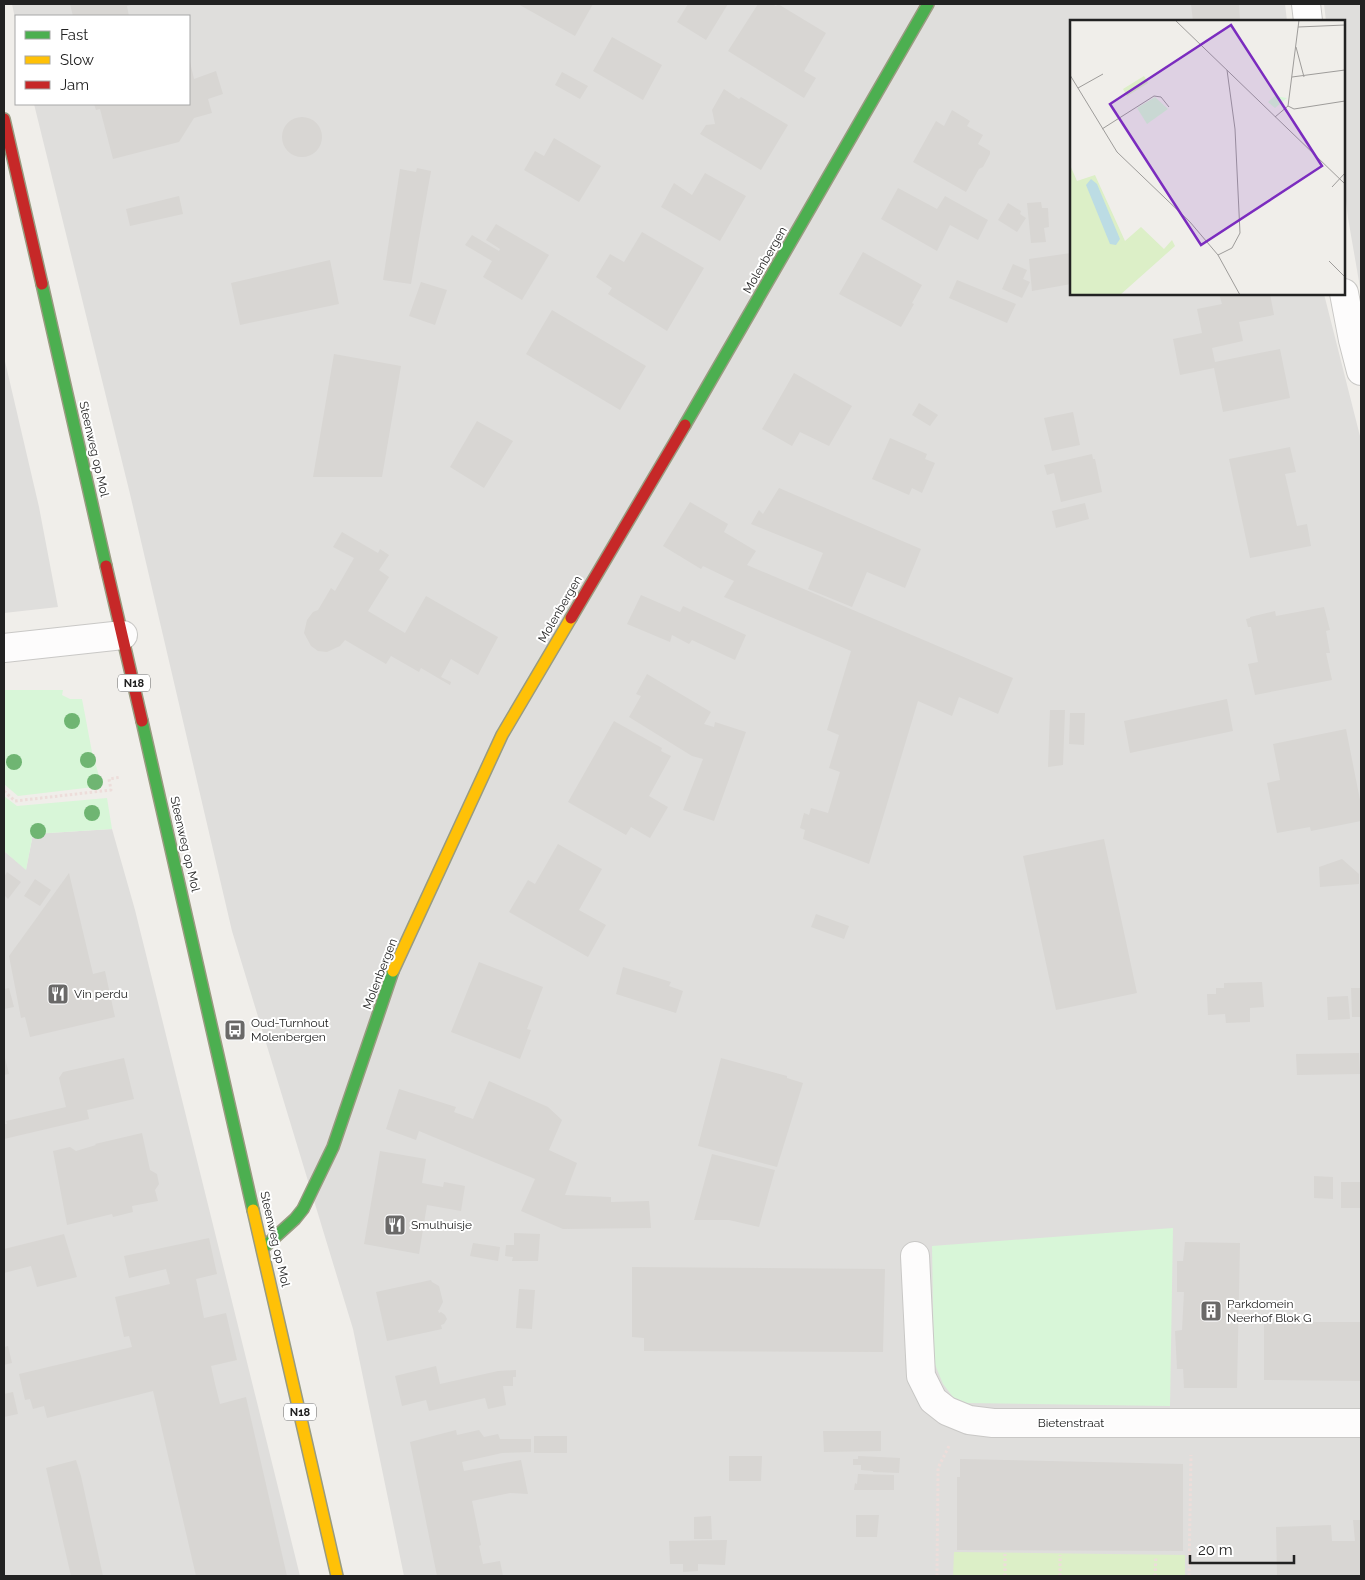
<svg xmlns="http://www.w3.org/2000/svg" width="1365" height="1580" font-family="Raleway,sans-serif">
	<style>
		.residential { fill: #dfdedc }
		.grass { fill: #dcefc7 }
		.park { fill: #d8f6d8 }
		.building { fill: #d8d6d3 }
		.lines { fill: none; stroke-linecap: round; stroke-linejoin: round }
		.street-casing { stroke: #c9c8c6; stroke-width: 30 }
		.fast-casing { stroke: #999b80; stroke-width: 14 }
		.slow-casing { stroke: #999b80; stroke-width: 14 }
		.jam-casing { stroke: #999b80; stroke-width: 14 }
		.path { stroke: #edddda; stroke-width: 3; stroke-dasharray: 2.5 2.5; stroke-linecap: butt }
		.street { stroke: #fdfcfc; stroke-width: 28 }
		.fast { stroke: #4caf50; stroke-width: 11 }
		.slow { stroke: #ffc107; stroke-width: 11 }
		.jam { stroke: #c62828; stroke-width: 11 }
		.tree { fill: #6fb572 }
		.labels { text-anchor: middle; dominant-baseline: central; stroke-width: 4; stroke-linejoin: round; paint-order: stroke }
		.shield { fill: #fff; stroke: #646464; stroke-width: 1 }
		.shield-label { font-size: 11px; font-weight: bold; fill: #222 }
		.street-label { font-size: 12px; fill: #222; stroke: #fff }
		.poi-label { font-size: 12px; fill: #222; stroke: #fff; text-anchor: start }
		.inset-road { fill: none; stroke: #9e9c9a; stroke-width: 1 }
		.view { fill: #7b2cbf; fill-opacity: 0.15; stroke: #7b2cbf; stroke-width: 2.5 }
		.inset-edge { fill: none; stroke: #222; stroke-width: 2.5 }
	</style>
	<rect width="100%" height="100%" fill="#f0eeea"/>
	<!-- residential -->
	<path class="residential" d="M12 4H1285L1287 21H1071V294H1324L1361 440V1576H404L353 1329 232 931 130 494 34 104H189V16H16V23Z
		M1324 4H1361V293L1348 218 1344 184V21H1326Z
		M4 357 39 507 58 607 4 613Z
		M112 829 135 910 300 1576H4V851L26 869 33 834Z"/>
	<!-- grass -->
	<path class="grass" d="M954 1552 1185 1555V1576H953Z"/>
	<!-- park -->
	<path class="park" d="M4 690H63L62 695 70 699H82L92 752 102 786 18 796 4 784Z
		M4 796 17 806 107 798 112 829 33 834 26 870 4 851Z
		M1173 1228 1170 1406 967 1403 953 1397 943 1384 934 1362 932 1246Z"/>
	<!-- building -->
	<path class="building" d="M70 4H135L127 6 129 16H73Z
		M518 4H593L575 36Z
		M688 4H728L706 40 677 22Z
		M758 4H772L776 6 778 4 826 33 804 71 816 78 804 98 728 51Z
		M1191 4H1239L1240 21H1193Z
		M612 37 662 65 643 100 593 71Z
		M189 58 194 79 216 71 223 94 208 99 212 113 194 118 179 142 113 159 100 109 96 110 94 104H189Z
		M562 72 588 86 580 99 555 85Z
		M724 89 739 99 741 97 788 125 761 170 700 134 706 125 715 124 712 110Z
		M952 110 970 121 967 126 983 135 978 144 990 151V154L983 167 979 169 966 192 913 162 936 121 944 126Z
		M282 137a20 20 0 1 1 40 0a20 20 0 1 1-40 0Z
		M554 138 601 166 579 202 524 170 535 151 544 156Z
		M417 168 431 171 411 284 383 280 400 169 416 172Z
		M705 173 746 196 720 241 661 207 674 183 692 195Z
		M898 188 937 209 945 196 988 220 978 240 950 225 937 251 881 219Z
		M179 196 183 214 130 226 126 209Z
		M1041 202 1042 208H1048L1049 227 1044 228 1046 242 1031 243 1027 203Z
		M1008 203 1021 211 1020 214 1026 218 1017 232 998 220Z
		M496 224 549 255 522 300 483 277 492 261 465 245 472 235 499 251 500 249 486 240Z
		M642 232 704 268 667 331 608 294 612 288 596 277 610 254 624 262Z
		M863 252 922 285 912 303 914 304 901 327 839 294Z
		M1071 253V284L1032 291 1029 259Z
		M330 260 339 304 240 325 231 283Z
		M1013 264 1027 270 1023 279 1030 282 1022 298 1002 289Z
		M957 280 1016 304 1007 323 949 298Z
		M421 282 447 290 435 325 409 316Z
		M1219 294H1270L1274 315 1239 322 1243 341 1212 348 1215 362 1280 349 1290 398 1223 412 1214 368 1180 375 1173 339 1202 333 1197 309 1222 304Z
		M552 310 646 366 620 410 526 354Z
		M334 354 401 366 382 477H313Z
		M794 373 852 406 829 446 800 432 792 446 762 429Z
		M919 403 938 415 930 426 912 415Z
		M1073 412 1080 445 1052 451 1044 418Z
		M477 421 513 441 484 488 450 467Z
		M890 438 927 454 925 459 935 463 922 493 912 488 909 495 872 479Z
		M1290 447 1296 472 1285 474 1297 526 1307 524 1311 546 1250 558 1229 459Z
		M1092 454 1093 459H1095L1102 492 1061 502 1054 473 1047 475 1044 465Z
		M779 488 921 549 905 588 867 572 852 607 808 589 823 553 751 524 759 510 763 514Z
		M690 502 728 524 724 532 756 551 747 565 1013 678 998 714 959 697 952 716 918 701 869 864 803 839 805 830 800 828 804 813 809 815 811 808 828 813 840 772 829 768 839 735 827 730 851 651 724 597 734 581 703 566 701 569 663 546Z
		M1085 503 1089 519 1056 528 1052 511Z
		M342 532 378 553 380 549 389 555 379 570 389 577 368 611 405 633 426 596 498 637 478 675 451 659 441 677 451 682 450 685 421 668 419 672 391 656 386 664 345 640 340 646 327 652 318 651 311 646 304 633 307 620 313 612 318 610 331 588 335 591 354 558 333 547Z
		M641 595 680 612 683 606 746 635 735 660 692 640 689 644 672 635 670 642 627 624Z
		M1324 607 1330 630 1326 631 1330 653H1326L1332 680 1255 695 1248 664 1258 662 1251 627H1248L1246 619 1250 618V617L1275 611 1276 616Z
		M647 674 711 712 704 724 714 727 715 722 746 732 714 821 683 810 703 759 692 756 629 717 641 696 636 694Z
		M1227 699 1233 731 1130 753 1124 721Z
		M1050 710H1065L1063 765 1048 767Z
		M1070 713H1085L1084 745 1069 744Z
		M614 721 662 748 661 751 671 756 649 796 668 807 650 838 631 827 626 835 568 802Z
		M1346 729 1361 805V821L1311 831 1310 827 1277 833 1267 783 1280 780 1273 744Z
		M1104 839 1137 993 1056 1010 1023 856Z
		M558 844 602 869 579 910 606 925 588 957 509 912 528 880 535 884Z
		M1342 859 1359 874V884L1320 887 1319 867Z
		M7 872 21 882 8 899 4 895V877Z
		M69 873 93 974 105 971 115 1017 30 1037 25 1017 21 1018 9 956Z
		M35 879 51 890 40 906 24 896Z
		M816 914 849 926 844 939 811 927Z
		M479 962 543 987 527 1029 531 1030 520 1059 451 1032Z
		M623 967 671 982 669 986 683 991 676 1013 616 994Z
		M1262 982 1264 1007 1250 1008V1022L1226 1023 1225 1014 1208 1015 1207 994H1216V988H1224V983Z
		M9 988 14 1007 4 1009V989Z
		M1351 988H1361V1017H1352Z
		M1348 996 1350 1019 1328 1020 1327 997Z
		M1359 1053 1360 1074 1297 1075 1296 1054Z
		M4 1054 9 1074 4 1075Z
		M124 1058 134 1099 87 1110 89 1119 4 1139V1124H7L6 1121 66 1107 59 1078 63 1072Z
		M721 1058 787 1076V1078L803 1083 777 1167 698 1146Z
		M489 1081 548 1107 562 1120 549 1150 577 1163 565 1195 611 1197V1202L649 1201 651 1228 563 1229 521 1211 535 1179 419 1131 416 1140 386 1129 399 1089 456 1107 454 1112 473 1119Z
		M142 1133 150 1170 157 1174 159 1184 155 1190 158 1201 132 1206 133 1212 113 1217 112 1214 67 1225 53 1151 70 1147 76 1151 96 1145 95 1144Z
		M380 1151 426 1159 422 1183 443 1187 444 1182 465 1186 461 1211 427 1205 419 1254 364 1244Z
		M712 1154 775 1170 759 1227 729 1220H694Z
		M1314 1176 1333 1177V1199L1314 1198Z
		M1341 1182H1361V1208H1341Z
		M514 1233 540 1234 538 1261H512L513 1257 505 1256 506 1245H514Z
		M64 1234 77 1277 37 1287 31 1266 4 1273V1249Z
		M209 1238 217 1274 196 1279 204 1318 226 1313 237 1360 211 1366 215 1384 220 1404 246 1397 287 1576H196L153 1391 47 1418 44 1406 33 1409 30 1399 25 1400 19 1374 132 1347 129 1336 124 1337 115 1297 170 1284 166 1269 129 1278 124 1256Z
		M1185 1242 1240 1243 1237 1388H1184L1183 1369H1177L1175 1331 1182 1330 1184 1292H1177V1261H1183Z
		M473 1243 500 1247 498 1261 470 1256Z
		M632 1267 885 1269 883 1352 644 1351V1338L632 1337Z
		M431 1280 432 1282 439 1286 443 1302 439 1310H438L439 1313 441 1312 445 1315 447 1319 444 1324 441 1325 442 1329 387 1341 376 1292Z
		M519 1289 535 1290 532 1329 516 1328Z
		M1264 1322H1361V1381L1264 1380Z
		M8 1346 12 1363 4 1365V1347Z
		M436 1366 440 1384 498 1371 516 1370V1377H513V1386H503L506 1405 488 1409 485 1398 429 1411 426 1400 402 1406 395 1376Z
		M13 1392 18 1414 4 1417V1394Z
		M456 1430 457 1435 479 1430 484 1437 498 1434 500 1439H531V1452L502 1453 462 1462 464 1471 521 1460 528 1494 510 1493 472 1501 481 1545 479 1546 483 1564 500 1561 503 1576H437L410 1442Z
		M823 1431H881V1451L824 1452Z
		M534 1436H567V1453H534Z
		M729 1456H762L761 1481H729Z
		M858 1456 900 1458 899 1473 873 1472V1471L861 1470V1465H853V1459H858Z
		M960 1459 1183 1464V1551L957 1550V1477H960Z
		M76 1460 81 1476 103 1576H71L46 1468Z
		M858 1474 894 1475V1490H854L855 1483 857 1484Z
		M856 1515H879L877 1537H856Z
		M711 1516 712 1539H694V1517Z
		M1353 1520H1361V1576H1277L1276 1527 1331 1525 1332 1541H1355Z
		M727 1540 725 1565 698 1564V1571L683 1572V1564H670L669 1541Z"/>
	<g class="lines">
		<!-- street casing -->
		<g class="street-casing">
			<path id="street" d="M1306 4 1308 21
				M1344 293 1353 340 1361 371
				M4 648 123 635
				M915 1256 921 1376 933 1400 947 1411 969 1420 993 1423H1361"/>
		</g>
		<!-- fast casing -->
		<g class="fast-casing">
			<path id="fast" d="M42 284 106 566
				M685 425 928 4
				M142 721 253 1210
				M263 1248 295 1219 303 1209 333 1147 393 971"/>
		</g>
		<!-- slow casing -->
		<g class="slow-casing">
			<path id="slow" d="M393 971 502 735 571 618
				M253 1210 337 1576"/>
		</g>
		<!-- jam casing -->
		<g class="jam-casing">
			<path id="jam" d="M4 119 42 284
				M106 566 142 721
				M571 618 685 425"/>
		</g>
		<!-- path -->
		<path class="path" d="M4 791 15 801 111 790 109 779 121 777
			M937 1576 938 1468 949 1446
			M1005 1576V1554
			M1060 1576V1555
			M1155 1576 1156 1556
			M1189 1576 1191 1455"/>
		<!-- street -->
		<use href="#street" class="street"/>
		<!-- fast -->
		<use href="#fast" class="fast"/>
		<!-- slow -->
		<use href="#slow" class="slow"/>
		<!-- jam -->
		<use href="#jam" class="jam"/>
	</g>
	<!-- trees -->
	<g class="tree">
		<circle cx="72" cy="721" r="8"/>
		<circle cx="88" cy="760" r="8"/>
		<circle cx="14" cy="762" r="8"/>
		<circle cx="95" cy="782" r="8"/>
		<circle cx="92" cy="813" r="8"/>
		<circle cx="38" cy="831" r="8"/>
	</g>
	<!-- icons -->
	<defs>
		<g id="restaurant-square" transform="scale(1.125)"><rect x="-9" y="-9" width="18" height="18" rx="4" fill="#6a6968" stroke="#fff"/><path d="M-5-6h1v4h1v-4h1v4h1v-4h1v5L-1.5 .5V6h-2V.5L-5-1ZM5-6V6H3V1.5H1.5Q1.5-4 5-6Z" fill="#fff"/></g>
		<g id="bus-square" transform="scale(1.125)"><rect x="-9" y="-9" width="18" height="18" rx="4" fill="#6a6968" stroke="#fff"/><path d="M-5-6H5V4H4V6H2V4H-2V6H-4V4H-5ZM-3.5-4V0h7V-4ZM-3.5 1.2v1.5H-2V1.2ZM2 1.2v1.5H3.5V1.2Z" fill="#fff"/></g>
		<g id="building-square" transform="scale(1.125)"><rect x="-9" y="-9" width="18" height="18" rx="4" fill="#6a6968" stroke="#fff"/><path d="M-4-6H4V6H1V3H-1V6H-4ZM-2.5-4.3h1.7v1.8h-1.7ZM.8-4.3h1.7v1.8H.8ZM-2.5-1h1.7V.8h-1.7ZM.8-1h1.7V.8H.8Z" fill="#fff"/></g>
	</defs>
	<g fill-rule="evenodd">
		<use href="#restaurant-square" x="58" y="994"/>
		<use href="#bus-square" x="235" y="1030"/>
		<use href="#restaurant-square" x="395" y="1225"/>
		<use href="#building-square" x="1211" y="1311"/>
	</g>
	<g class="labels">
		<!-- shield labels -->
		<g class="shield">
			<rect x="118" y="674.5" width="32" height="17" rx="4"/>
			<rect x="284" y="1403.5" width="32" height="17" rx="4"/>
		</g>
		<g class="shield-label">
			<text x="134" y="683">N18</text>
			<text x="300" y="1412">N18</text>
		</g>
		<!-- street labels -->
		<g class="street-label">
			<text transform="translate(765 260) rotate(-60)">Molenbergen</text>
			<text transform="translate(94 449) rotate(77)">Steenweg op Mol</text>
			<text transform="translate(560 609) rotate(-60)">Molenbergen</text>
			<text transform="translate(185 844) rotate(77)">Steenweg op Mol</text>
			<text transform="translate(380 974) rotate(-69)">Molenbergen</text>
			<text transform="translate(275 1239) rotate(77)">Steenweg op Mol</text>
			<text x="1071" y="1423">Bietenstraat</text>
		</g>
		<!-- poi labels -->
		<g class="poi-label">
			<text x="74" y="994">Vin perdu</text>
			<text x="251" y="1023">Oud-Turnhout<tspan x="251" dy="14">Molenbergen</tspan></text>
			<text x="411" y="1225">Smulhuisje</text>
			<text x="1227" y="1304">Parkdomein<tspan x="1227" dy="14">Neerhof Blok G</tspan></text>
		</g>
	</g>
	<!-- overview -->
	<g transform="translate(1070 20)">
		<rect width="275" height="275" fill="#f0eeea"/>
		<path d="M74 56 78 63 57 76 53 69ZM0 145 7 161 25 155 55 221 71 207 94 229 102 220 105 226 50 275H0Z" fill="#dcefc7"/>
		<path d="M205 76 217 78 205 88 198 82ZM85 77 98 89 77 104 67 88Z" fill="#d8f6d8"/>
		<path d="M21 159 27 164 50 219 46 225 40 224 16 165Z" fill="#bcdce4"/>
		<path class="inset-road" d="M105 0 275 164M228 7 275 5M226 27 234 57M0 55 47 132 120 202 148 235 170 275M222 57 275 50M8 68 33 54M218 86 229 0M205 97 218 86 224 89 275 81M32 109 84 76 91 77 99 87M262 167 275 153M148 235 162 228 170 213 165 109 157 50M259 241 275 257"/>
		<path class="view" d="M161 5 252 146 131 225 40 84Z"/>
		<rect width="275" height="275" class="inset-edge"/>
	</g>
	<!-- border -->
	<rect width="1365" height="1580" fill="none" stroke="#222222" stroke-width="10"/>
	<!-- legend -->
	<rect x="15" y="15" width="175" height="90" fill="#ffffff" stroke="#a7a7a7"/>
	<rect x="25" y="31" width="25" height="8" fill="#4caf50" stroke="#a7a7a7"/>
	<text x="60" y="40" font-size="15" fill="#222222">Fast</text>
	<rect x="25" y="56" width="25" height="8" fill="#ffc107" stroke="#a7a7a7"/>
	<text x="60" y="65" font-size="15" fill="#222222">Slow</text>
	<rect x="25" y="81" width="25" height="8" fill="#c62828" stroke="#a7a7a7"/>
	<text x="60" y="90" font-size="15" fill="#222222">Jam</text>
	<!-- scale -->
	<path d="M1190 1555v8h104v-8" fill="none" stroke="#222222" stroke-width="2.5"/>
	<text x="1198" y="1555" font-size="15" fill="#222222" stroke="#ffffff" stroke-width="4" paint-order="stroke">20 m</text>
</svg>
